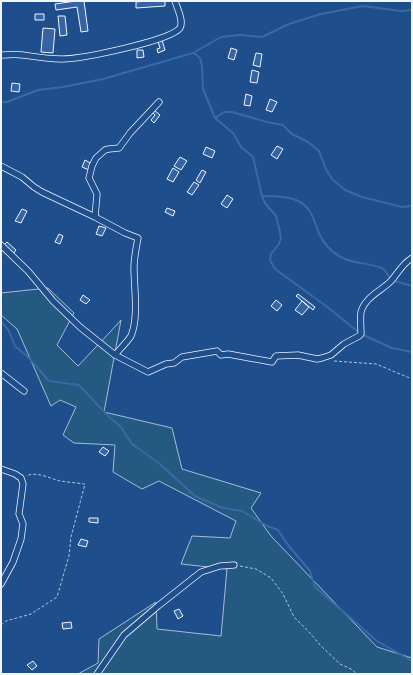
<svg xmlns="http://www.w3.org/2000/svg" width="413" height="675" font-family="'Alegreya Sans',sans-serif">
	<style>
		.green { fill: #245a82; stroke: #a8bbd7 }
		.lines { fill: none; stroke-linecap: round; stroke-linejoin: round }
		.stream { stroke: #3b69a3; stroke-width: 2 }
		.building { fill: #3563a3; stroke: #f2f6ff }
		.street-casing { stroke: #f2f6ff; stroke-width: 7 }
		.path { stroke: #b3c4dc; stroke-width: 1; stroke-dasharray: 3 2; stroke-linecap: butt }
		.street { stroke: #1f4e8c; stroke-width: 5.5 }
	</style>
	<rect width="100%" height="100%" fill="#1f4e8c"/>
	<!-- green -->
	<path class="green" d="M48 288 74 313 57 345 78 366 111 331 121 320 104 412 172 428 182 469 261 493 251 508 271 536 377 647 412 658V674H78L98 663 99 639 156 602 157 629 221 636 227 569 181 564 192 536 230 538 236 521 159 481 142 489 113 472 115 445 74 443 63 435 76 407 60 400 51 406 17 329 1 315V293Z"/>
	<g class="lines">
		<!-- stream -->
		<path class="stream" d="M194 53 200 58 202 66 203 89 215 118 233 133 241 147 253 157 262 196 265 203 276 216 280 232 281 238 279 244 271 254 270 260 275 269 326 306 361 334 392 348 412 352
			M1 102H7L38 90 63 87 103 79 193 53 221 37 240 35 262 37 289 24 321 14 363 6 401 11 412 10
			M215 118 224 112H232L267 122 283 125 292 134 308 142 319 151 325 167 332 179 345 190 362 197 402 207 412 206
			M262 196C273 196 286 196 296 200 311 206 313 218 318 231 323 243 332 253 343 258 355 264 370 263 382 268 386 271 389 276 391 280L412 286
			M1 321 9 331 15 346 29 358 49 381 79 385 108 416 121 427 132 444 160 464 195 496 223 508 242 511 267 526 278 530 288 545 310 571 315 587 377 641 412 661"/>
	</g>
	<!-- building -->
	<path class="building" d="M76 1H84L88 31 81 32 77 7 56 10 55 4Z
		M146 1H165V6L136 8V2Z
		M35 14H44V20H35Z
		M58 16H65L67 35 60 36Z
		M43 28 55 29 53 53 41 52Z
		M162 40 165 50 158 53 157 49 160 48 158 42Z
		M231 48 237 50 234 60 228 58Z
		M137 50H143L144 57 137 58Z
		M256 53 262 54 260 67 253 65Z
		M252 70 259 72 257 83 250 82Z
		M12 83 20 84 19 92 11 91Z
		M246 94 252 96 250 106 244 105Z
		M270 99 277 102 272 112 266 110Z
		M154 110 160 115 154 123 151 120 155 115 152 112Z
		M277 146 283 149 277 159 271 155Z
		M206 147 215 151 212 158 203 154Z
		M180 157 187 161 181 170 174 166Z
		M85 160 92 164 89 170 82 167Z
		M173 168 179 172 173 182 167 179Z
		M202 170 206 172 200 183 196 180Z
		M194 182 199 185 192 195 187 192Z
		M227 195 233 199 227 208 221 204Z
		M167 208 175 211 173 216 165 212Z
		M22 209 27 211 21 223 15 221Z
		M99 226 106 228 102 236 96 234Z
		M59 234 63 236 60 244 55 242Z
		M7 242 16 250 13 254 4 245Z
		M298 294 315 307 313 310 296 296Z
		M83 295 90 300 86 304 80 300Z
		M276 300 282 305 277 311 271 306Z
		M302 301 309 307 302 315 295 310Z
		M103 447 109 451 105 456 99 452Z
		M89 518H98V523L89 522Z
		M81 539 88 541 86 547 78 545Z
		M179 609 183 616 178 619 174 611Z
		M71 622 72 628 63 629 62 623Z
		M33 661 37 666 32 670 27 665Z"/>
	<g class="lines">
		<!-- street casing -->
		<g class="street-casing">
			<path id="street" d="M1 55C8 55 15 54 23 55 36 57 48 59 62 59 81 59 170 41 180 28 184 21 177 8 175 1
				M1 166 22 177 34 187 42 192 95 217 125 233 138 238C136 248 134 258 134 268 134 288 139 317 131 336 127 342 120 349 115 355
				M95 217 97 194 89 178 92 166 96 158 105 150 109 149 119 148 130 133 159 102
				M1 245 28 271 53 301 80 327 115 355 148 372 166 364 174 363 182 357 217 351 221 355 228 354 272 362 276 356 298 355 317 359 322 358 331 355 344 344 359 336 361 334C361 327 360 318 361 312 365 297 381 291 391 281 398 273 402 264 412 258
				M1 373 24 391
				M1 469 15 474 21 478 23 484 19 514 23 524 21 539 13 562 1 584
				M97 674 124 635 158 606 201 572 220 566 234 565"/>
		</g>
		<!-- path -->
		<path class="path" d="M334 361 376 364 412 379
			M240 566 256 569 271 578 283 594 294 617 310 633 320 645 340 664 351 669 357 674
			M1 625 6 621 31 614 57 597 69 556 71 537 85 484C77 483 68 482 60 481 49 478 36 471 26 476"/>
		<!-- street -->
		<use href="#street" class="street"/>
	</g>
	<!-- border -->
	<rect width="413" height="675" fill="none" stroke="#f2f6ff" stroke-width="4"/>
</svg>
